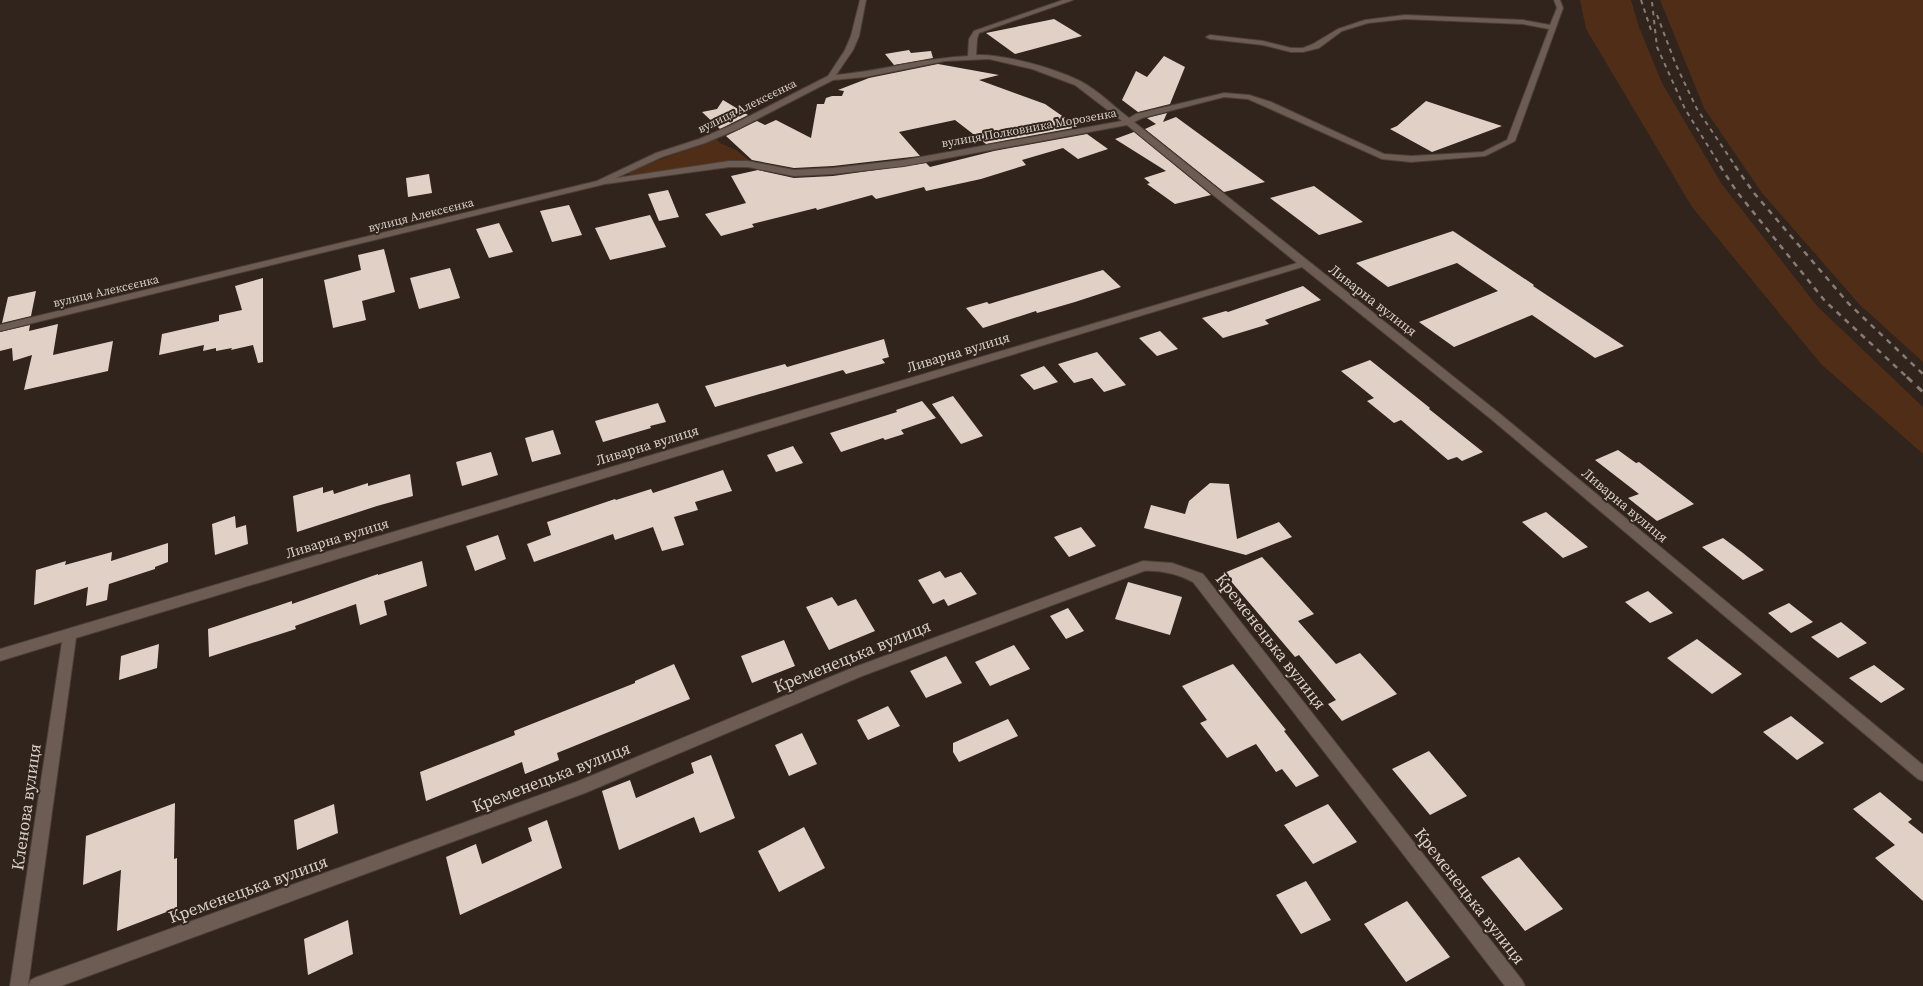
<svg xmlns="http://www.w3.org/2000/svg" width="1923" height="986" font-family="'Source Serif 4',serif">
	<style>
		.green { fill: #4f2d16 }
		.building { fill: #e1d0c5 }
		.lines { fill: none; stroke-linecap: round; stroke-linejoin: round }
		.minor-casing { stroke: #4b4039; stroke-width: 2 }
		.minor { fill: #6c5c53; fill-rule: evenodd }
		.rail-far2 { stroke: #877c75; stroke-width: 2; stroke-dasharray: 4.5 4.5; stroke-linecap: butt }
		.rail-far1 { stroke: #877c75; stroke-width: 2.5; stroke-dasharray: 5.5 5.5; stroke-linecap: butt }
		.rail { stroke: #877c75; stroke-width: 3; stroke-dasharray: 7 7; stroke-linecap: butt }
		.labels { text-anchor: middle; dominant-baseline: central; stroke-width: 4; stroke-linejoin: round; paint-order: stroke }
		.far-street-label { font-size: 12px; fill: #dad1cb; stroke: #31241c }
		.street-label { font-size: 14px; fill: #dad1cb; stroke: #31241c }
		.near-street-label { font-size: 17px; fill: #dad1cb; stroke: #31241c }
	</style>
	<rect width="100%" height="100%" fill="#31241c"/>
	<!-- green -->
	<path class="green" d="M1580 0H1631L1639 27 1662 83 1721 183 1817 306 1923 407V454L1821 364 1692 207 1586 29Z
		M1660 0H1923V362L1860 305 1762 193 1704 108Z
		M716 139 720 143 736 150 749 160 701 164 632 177 626 172Z"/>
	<!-- building -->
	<path class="building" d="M1054 19 1082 36 1015 54 986 33Z
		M909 50 911 53 931 51 933 58 894 65 885 54Z
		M1164 56 1185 67 1170 104 1138 112 1122 100 1136 71 1147 77Z
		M938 64 999 75 979 80 1045 104 1078 127 986 144 955 120 899 132 920 156 833 166 794 168 752 160 726 136 757 121 765 125 776 120 811 138 817 104H824L826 98 832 96H842L844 91 838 90 869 78Z
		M723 100 748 115 720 129 702 112 717 109Z
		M1426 101 1462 113 1502 126 1432 152 1390 129 1397 126Z
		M1167 113 1163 122 1176 117 1265 182 1224 192 1145 129 1156 124 1147 118Z
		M1134 132 1211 195 1175 204 1147 184 1150 183 1144 178 1166 171 1115 139Z
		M1087 134 1108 149 1078 159 1063 148 1022 160 1026 165 981 179 926 191 924 187 876 199 872 195 817 210 816 208 752 224 754 227 721 236 705 214 746 203 731 176 758 170 794 178 833 176 926 163 930 167 994 151Z
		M429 174 432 193 408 197 406 178Z
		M1314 186 1363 222 1319 235 1270 198Z
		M668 190 679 217 659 221 648 194Z
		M569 205 582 235 552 242 540 211Z
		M650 215 666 247 610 260 595 228Z
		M499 223 513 252 489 258 476 229Z
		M1453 231 1534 285 1533 286 1624 346 1595 358 1532 315 1454 347 1419 322 1498 291 1457 263 1388 287 1356 263Z
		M384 249 395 292 362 301 366 320 333 328 324 280 361 270 358 255Z
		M450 268 460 298 419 309 410 278Z
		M1103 270 1121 287 1075 302 1037 313 1036 311 983 328 966 308 987 302 989 304Z
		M263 278V362L258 363 253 345 231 350 232 348 216 351V348L203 351 204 345 159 355 162 334 219 321V315L242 310 235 286Z
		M1303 286 1321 300 1265 320 1269 324 1223 338 1202 318 1226 311 1228 312Z
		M36 291 31 316 2 323 8 297Z
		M58 324 53 355 113 341 108 371 24 390 32 355 13 361 12 348 0 351V332L30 325 29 331Z
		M1160 331 1178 349 1157 356 1139 338Z
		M884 339 889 357 882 359 885 363 846 374 843 370 715 407 705 386 785 364 787 367Z
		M1097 352 1126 385 1104 392 1092 378 1074 383 1058 364Z
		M1370 360 1430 408 1429 409 1483 452 1462 461 1457 457 1448 460 1401 420 1394 423 1367 401 1374 398 1341 371Z
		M1044 366 1058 382 1034 390 1020 375Z
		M953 396 983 436 961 444 932 404Z
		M922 401 936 418 901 430 904 434 885 440 883 438 841 452 830 433 897 412 896 410Z
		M658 403 666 422 650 426 651 428 603 442 595 421Z
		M553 430 561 454 532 462 525 438Z
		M793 446 803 463 776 472 767 455Z
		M1618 450 1636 463 1639 462 1694 504 1657 521 1628 498 1639 494 1595 460Z
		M491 452 498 475 462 486 456 462Z
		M723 470 732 491 695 502 698 510 674 517 684 545 662 551 653 527 615 540 613 534 534 562 527 544 551 535 547 522 615 499 616 500 651 489 653 493Z
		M410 474 413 496 377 506 297 532 293 496 323 487V493L333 490 334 494 368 483V486Z
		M1210 483 1229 484 1237 539 1279 522 1292 537 1246 555 1144 528 1151 505 1185 514 1189 501Z
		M1546 512 1588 547 1563 558 1522 522Z
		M235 516 236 528 246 525 248 544 215 555 212 524Z
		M1081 527 1096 546 1069 557 1054 537Z
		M498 535 506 559 475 571 466 546Z
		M1723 538 1743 553 1764 570 1743 580 1702 547Z
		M168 543V562L155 567V569L109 584 107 600 86 606 88 587 34 605 36 570 66 561 65 565 112 552 111 561Z
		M1262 557 1314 614 1298 621 1336 664 1360 653 1397 694 1342 721 1328 704 1336 700 1299 655 1295 657 1224 573Z
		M422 561 427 586 384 601 387 615 360 625 356 604 295 626 296 629 209 657 208 629 292 601V604L378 574V575Z
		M940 571 945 578 961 572 977 594 948 606 944 599 933 604 918 580Z
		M1128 582 1182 597 1170 635 1115 619Z
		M1648 591 1673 613 1650 623 1625 602Z
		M832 597 838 606 856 599 875 631 829 650 806 607Z
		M1789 603 1813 622 1791 633 1768 613Z
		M1068 608 1084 631 1066 639 1050 616Z
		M1841 622 1867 643 1838 658 1811 637Z
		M1697 639 1742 674 1712 694 1667 658Z
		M784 640 795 666 752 683 741 656Z
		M159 644 157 668 119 680 121 656Z
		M1014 645 1030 669 990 686 975 662Z
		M946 656 962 683 926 698 910 671Z
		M674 664 690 699 557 753 559 760 525 774 522 762 426 801 420 772 515 735 514 731 635 683V681Z
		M1233 664 1286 730 1284 731 1319 776 1296 787 1282 769 1276 772 1256 744 1227 758 1200 723 1207 720 1182 686Z
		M1874 665 1905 689 1881 703 1849 678Z
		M888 706 900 726 868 740 857 720Z
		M1791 716 1824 743 1797 760 1763 732Z
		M1008 719 1018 736 959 762 953 752V743Z
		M802 733 817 764 789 776 775 745Z
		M1429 751 1467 796 1430 815 1392 769Z
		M711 755 735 818 700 833 694 817 619 850 602 791 630 780 636 798 694 773 691 763Z
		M1880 792 1912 819 1908 822 1923 834V901L1875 858 1895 845 1853 809Z
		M175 803 174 859 177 858V908L117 931 121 870 83 885 86 836Z
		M334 804 338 833 297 850 294 820Z
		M1328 804 1357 842 1313 864 1284 825Z
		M547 820 562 868 460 915 446 857 476 844 482 864 532 841 528 828Z
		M804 827 825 868 779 892 758 851Z
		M1519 857 1563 909 1525 931 1481 877Z
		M1306 881 1331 920 1301 934 1276 895Z
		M1407 901 1450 957 1406 982 1364 924Z
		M348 920 353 954 308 975 304 939Z"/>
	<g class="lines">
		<!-- minor casing -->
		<g class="minor-casing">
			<path id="minor" d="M860 0H866L859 36 853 50 836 75C881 71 924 58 968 56L969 39 974 31 1063 0H1073L979 33 977 39 976 55C1004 54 1054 68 1080 81 1098 90 1113 106 1129 118L1136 114 1224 93 1249 95 1271 102 1384 154 1411 156 1483 152 1507 140 1549 29 1523 24 1405 19 1368 23 1342 31 1319 48 1303 52H1291L1263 45 1210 39 1206 37 1210 35 1263 41 1291 48H1303L1313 44 1338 29 1365 20 1405 15 1523 20 1550 25 1557 8 1554 0H1560L1563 8 1515 141 1485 156 1411 162 1382 159 1248 99 1224 97 1142 118 1134 122 1499 413 1923 765V781L1918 779 1491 419 1302 267 76 638 28 986H10L62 642 0 661V649L1297 263 1127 125 904 166 833 174 794 176 748 167H729L605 184 0 331V325L597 181 656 153 699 139 732 125 828 76 845 50 851 36ZM989 59 1032 69 1075 85 1122 121 904 160 833 168 794 170 748 161H729L616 178 662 157 705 143 738 129 833 80 865 77 945 61Z
				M1143 561 1172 563 1203 574 1522 980 1525 986H1505L1193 582C1177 574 1162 570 1144 571L862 676 585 793 61 986H28L31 980 37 977 576 782 852 668Z"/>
		</g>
		<!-- minor -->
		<use href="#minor" class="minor"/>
		<!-- rail-far2 -->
		<path class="rail-far2" d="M1641 0 1651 30
			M1652 2 1657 47 1685 109 1721 167
			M1657 15 1676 65 1697 109 1736 167"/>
		<!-- rail-far1 -->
		<path class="rail-far1" d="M1720 166 1737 192 1825 301 1908 378
			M1735 166 1754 193 1849 304 1923 374"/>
		<!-- rail -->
		<path class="rail" d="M1907 377 1923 392"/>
	</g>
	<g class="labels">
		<!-- far-street labels -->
		<g class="far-street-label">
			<text transform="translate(747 106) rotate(-26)">вулиця Алексєєнка</text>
			<text transform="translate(1029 128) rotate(-10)">вулиця Полковника Морозенка</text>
			<text transform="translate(421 215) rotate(-14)">вулиця Алексєєнка</text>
			<text transform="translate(106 291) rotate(-13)">вулиця Алексєєнка</text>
		</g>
		<!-- street labels -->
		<g class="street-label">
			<text transform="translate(1373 300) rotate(38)">Ливарна вулиця</text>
			<text transform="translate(958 352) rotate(-17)">Ливарна вулиця</text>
			<text transform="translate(647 445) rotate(-17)">Ливарна вулиця</text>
			<text transform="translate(1625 505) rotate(40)">Ливарна вулиця</text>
			<text transform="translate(337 538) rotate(-17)">Ливарна вулиця</text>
		</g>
		<!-- near-street labels -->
		<g class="near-street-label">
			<text transform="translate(1271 641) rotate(52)">Кременецька вулиця</text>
			<text transform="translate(852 656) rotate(-22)">Кременецька вулиця</text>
			<text transform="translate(551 777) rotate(-21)">Кременецька вулиця</text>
			<text transform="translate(26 807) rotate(-82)">Кленова вулиця</text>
			<text transform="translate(248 889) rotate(-20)">Кременецька вулиця</text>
			<text transform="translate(1470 896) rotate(52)">Кременецька вулиця</text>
		</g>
	</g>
</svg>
